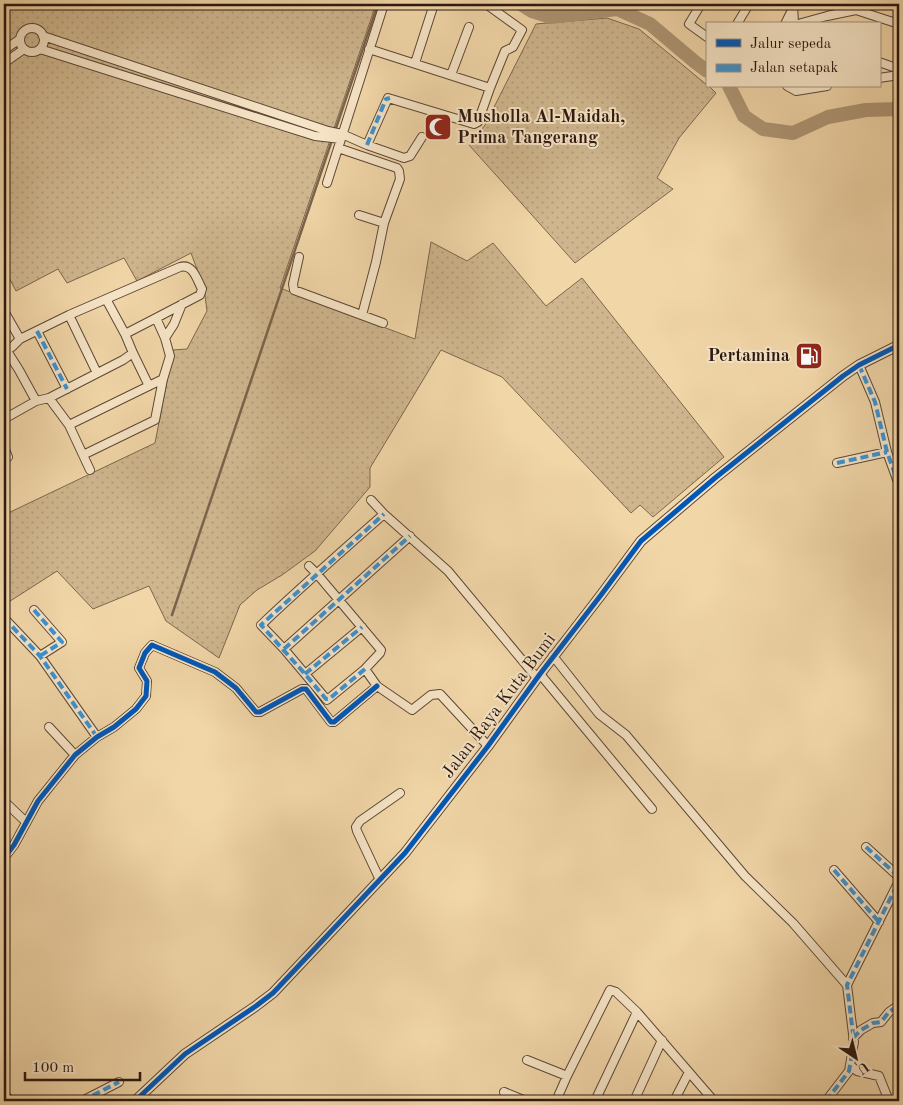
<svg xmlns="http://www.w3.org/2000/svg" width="903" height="1105" font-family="'Old Standard TT',serif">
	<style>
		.grass { fill: url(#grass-dots); stroke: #7d664e }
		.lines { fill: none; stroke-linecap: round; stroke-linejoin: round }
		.stream { stroke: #7a634c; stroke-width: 2.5 }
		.river { stroke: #ae9574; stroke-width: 14 }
		.minor-casing { stroke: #5c4735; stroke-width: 10 }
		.tertiary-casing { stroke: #5c4735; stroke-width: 11 }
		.minor { stroke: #f6e4c6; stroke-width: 8 }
		.tertiary { stroke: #f6e4c6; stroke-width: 9 }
		.quiet { stroke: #3c93d2; stroke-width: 4; stroke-dasharray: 8 4; stroke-linecap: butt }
		.cycleway-casing { stroke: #f6e4c6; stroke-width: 8 }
		.cycleway { stroke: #0057b8; stroke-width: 5 }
		.labels { text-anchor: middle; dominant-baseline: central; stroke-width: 4; stroke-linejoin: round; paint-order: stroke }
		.poi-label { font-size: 18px; font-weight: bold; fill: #2b170f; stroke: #f6e4c6; text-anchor: start }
		.street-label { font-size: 18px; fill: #2b170f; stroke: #f6e4c6 }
	</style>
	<defs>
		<pattern id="grass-dots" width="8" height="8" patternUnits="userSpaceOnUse" patternTransform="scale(1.25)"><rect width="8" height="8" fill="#cfb68e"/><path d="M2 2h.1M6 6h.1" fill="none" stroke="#b29c79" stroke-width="1.8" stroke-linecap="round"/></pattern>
	</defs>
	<rect width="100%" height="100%" fill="#f1d6a8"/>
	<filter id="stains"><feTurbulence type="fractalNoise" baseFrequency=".004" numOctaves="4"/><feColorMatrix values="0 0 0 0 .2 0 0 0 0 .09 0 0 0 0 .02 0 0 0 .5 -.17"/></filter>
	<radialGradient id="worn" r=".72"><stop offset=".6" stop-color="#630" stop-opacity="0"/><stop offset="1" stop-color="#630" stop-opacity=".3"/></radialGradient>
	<!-- grass -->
	<path class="grass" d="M4 4H376L280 288 415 339 431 242 467 261 493 243 546 306 582 278 724 457 653 517 640 505 631 513 502 377 441 350 370 468V487L315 551 282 575 257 590 240 605 219 658 166 621 149 586 93 609 57 571 4 605V515L155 443 173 350 187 349 207 311 204 288 191 253 137 281 124 258 67 283 58 269 16 291 4 268Z
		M607 18 639 29 707 85V86H709L716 93 679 138 657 178 673 189 575 263 469 145 485 125 536 24Z"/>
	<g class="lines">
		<!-- stream -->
		<path class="stream" d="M336 128 378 4
			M172 615 331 143"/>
		<!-- river -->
		<path class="river" d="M521 4 532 11 551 17 617 9 650 24 695 62 707 71
			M729 86 744 116 763 129 793 133 828 117 866 110 899 109"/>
		<!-- minor casing -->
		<g class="minor-casing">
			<path id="minor" d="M486 4 522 30 513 47 505 51 490 88
				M701 4 689 24 707 37
				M793 4 794 24
				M737 24 749 4
				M785 24 792 10
				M798 24 827 16 856 10 899 24
				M20 40a12 12 0 1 1 24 0a12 12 0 1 1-24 0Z
				M43 36 328 131 342 134 367 145 404 158 410 156 422 137
				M40 49 315 136 341 139
				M4 50 20 39
				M879 62 899 69
				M4 63 24 49
				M415 63 434 4
				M451 75 469 27
				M879 78 899 75
				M787 86 796 91 827 86
				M367 145 388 98 474 124 478 122 490 88 369 49
				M338 148 397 168 399 171 400 179 384 223 376 262 362 315
				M327 183 384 4
				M359 215 384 223
				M299 257 293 284 294 290 383 323
				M4 311 20 339 12 347 8 349 7 351 19 370 36 401 49 398 69 425 90 470
				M69 315 97 373
				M37 331 67 389
				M125 334 156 318
				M165 338 174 324 182 304
				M20 339 69 315 180 267C193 263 197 280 202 289L200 295 156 318 165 338 170 356 163 379 155 420 83 455
				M133 353 149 386
				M859 365 875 402 887 452 899 485
				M49 398 123 360 133 353 125 334 106 299
				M4 419 36 401
				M69 425 163 379
				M4 447 8 457
				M837 463 887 452
				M371 500 384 514 448 571 537 678
				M309 566 317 574 381 650 380 653 365 669 327 700 284 649 261 625C301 587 343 550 384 514
				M34 610 62 642 40 656
				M4 618 40 656 97 737
				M284 649 410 536
				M553 656 599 714 626 735 745 876 793 923 847 985
				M365 669 377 686 412 710 431 695 440 694 488 746
				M305 674 362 627
				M540 674 652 809
				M49 727 75 755
				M4 801 26 822
				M866 847 899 877
				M4 858 14 845 38 801 75 755 97 737 114 727 136 709 146 696 147 681 139 668 145 653 152 645 215 672 236 688 256 712H260L302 689H306L331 722H334L377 686
				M834 870 879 922
				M380 880 357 831 356 827 360 821 400 793
				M853 1038 861 1030 873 1023 881 1022 889 1012 899 1005
				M527 1060 567 1076
				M850 1065 857 1071 879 1076 889 1101
				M504 1092 526 1101
				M4 1094 11 1101
				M82 1101 119 1082
				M556 1101 567 1076 610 990 616 992 637 1012 714 1101
				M595 1101 637 1012
				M634 1101 662 1040
				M674 1101 689 1072
				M826 1101 849 1071 854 1042 847 985 899 881"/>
		</g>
		<!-- tertiary casing -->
		<g class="tertiary-casing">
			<path id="tertiary" d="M135 1101 185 1054 256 1006 273 993 405 853 488 746 540 674 601 595 641 541 715 478 843 376 859 365 899 345"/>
		</g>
		<!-- minor -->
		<use href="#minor" class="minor"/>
		<!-- tertiary -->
		<use href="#tertiary" class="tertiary"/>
		<!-- quiet -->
		<path class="quiet" d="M367 145 386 99 390 98
			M37 331 67 389
			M859 365 875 402 887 452 899 485
			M837 463 887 452
			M34 610 62 642 40 656
			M4 618 40 656 97 737 101 734
			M284 649 410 536
			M365 669 329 699H326L305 674 261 625 384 514
			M305 674 362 627
			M866 847 899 877
			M834 870 879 922
			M853 1038 861 1030 873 1023 881 1022 889 1012 899 1005
			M4 1094 11 1101
			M82 1101 119 1082
			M826 1101 849 1071 854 1042 847 985 899 881"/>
		<!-- cycleway casing -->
		<g class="cycleway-casing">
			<path id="cycleway" d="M4 858 14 845 38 801 75 755 97 737 114 727 136 709 146 696 147 681 139 668 145 653 152 645 215 672 236 688 256 712H260L302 689H306L331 722H334L377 686
				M135 1101 185 1054 256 1006 273 993 405 853 488 746 540 674 601 595 641 541 715 478 843 376 859 365 899 345"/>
		</g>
		<!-- cycleway -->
		<use href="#cycleway" class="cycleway"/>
	</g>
	<!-- icons -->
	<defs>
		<g id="mosque-square" transform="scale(1.4375)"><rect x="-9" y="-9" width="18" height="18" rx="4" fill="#8f2418" stroke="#f6e4c6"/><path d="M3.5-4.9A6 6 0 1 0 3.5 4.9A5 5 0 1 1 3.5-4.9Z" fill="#fff"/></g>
		<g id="fuel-square" transform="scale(1.4375)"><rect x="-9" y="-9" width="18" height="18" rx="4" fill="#8f2418" stroke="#f6e4c6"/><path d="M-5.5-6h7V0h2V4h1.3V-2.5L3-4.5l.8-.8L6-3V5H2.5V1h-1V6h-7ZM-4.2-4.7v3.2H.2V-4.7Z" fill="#fff"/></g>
	</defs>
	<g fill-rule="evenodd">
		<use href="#mosque-square" x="438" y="127"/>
		<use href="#fuel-square" x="809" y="356"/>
	</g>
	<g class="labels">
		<!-- poi labels -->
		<g class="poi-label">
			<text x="457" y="117">Musholla Al-Maidah,<tspan x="457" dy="21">Prima Tangerang</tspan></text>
			<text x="790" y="356" text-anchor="end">Pertamina</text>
		</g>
		<!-- street labels -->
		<g class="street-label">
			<text transform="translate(499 706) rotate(-53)">Jalan Raya Kuta Bumi</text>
		</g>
	</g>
	<!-- margin -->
	<rect width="903" height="1105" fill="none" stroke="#f1d6a8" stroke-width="20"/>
	<rect x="5" y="5" width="893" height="1095" fill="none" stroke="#2b170f" stroke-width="2.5"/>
	<rect x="10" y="10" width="883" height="1085" fill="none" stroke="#2b170f"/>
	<!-- legend -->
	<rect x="706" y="22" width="175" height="65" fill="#f6e4c6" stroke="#a5927d"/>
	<rect x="716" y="39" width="25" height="8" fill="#0057b8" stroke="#a5927d"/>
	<text x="750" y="48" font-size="15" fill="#2b170f">Jalur sepeda</text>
	<rect x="716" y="64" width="25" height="8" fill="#3c93d2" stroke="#a5927d"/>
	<text x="750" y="72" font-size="15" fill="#2b170f">Jalan setapak</text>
	<!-- north arrow -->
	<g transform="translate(856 1058) rotate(145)" stroke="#f6e4c6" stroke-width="4" paint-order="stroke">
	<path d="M0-4L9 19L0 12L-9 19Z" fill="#2b170f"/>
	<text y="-8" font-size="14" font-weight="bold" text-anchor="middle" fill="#2b170f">U</text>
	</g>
	<!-- scale -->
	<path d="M25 1072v8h115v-8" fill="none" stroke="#2b170f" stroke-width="2.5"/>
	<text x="32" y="1072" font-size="15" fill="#2b170f" stroke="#f6e4c6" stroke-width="4" paint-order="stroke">100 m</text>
	<rect width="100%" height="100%" filter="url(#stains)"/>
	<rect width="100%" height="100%" fill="url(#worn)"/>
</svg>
